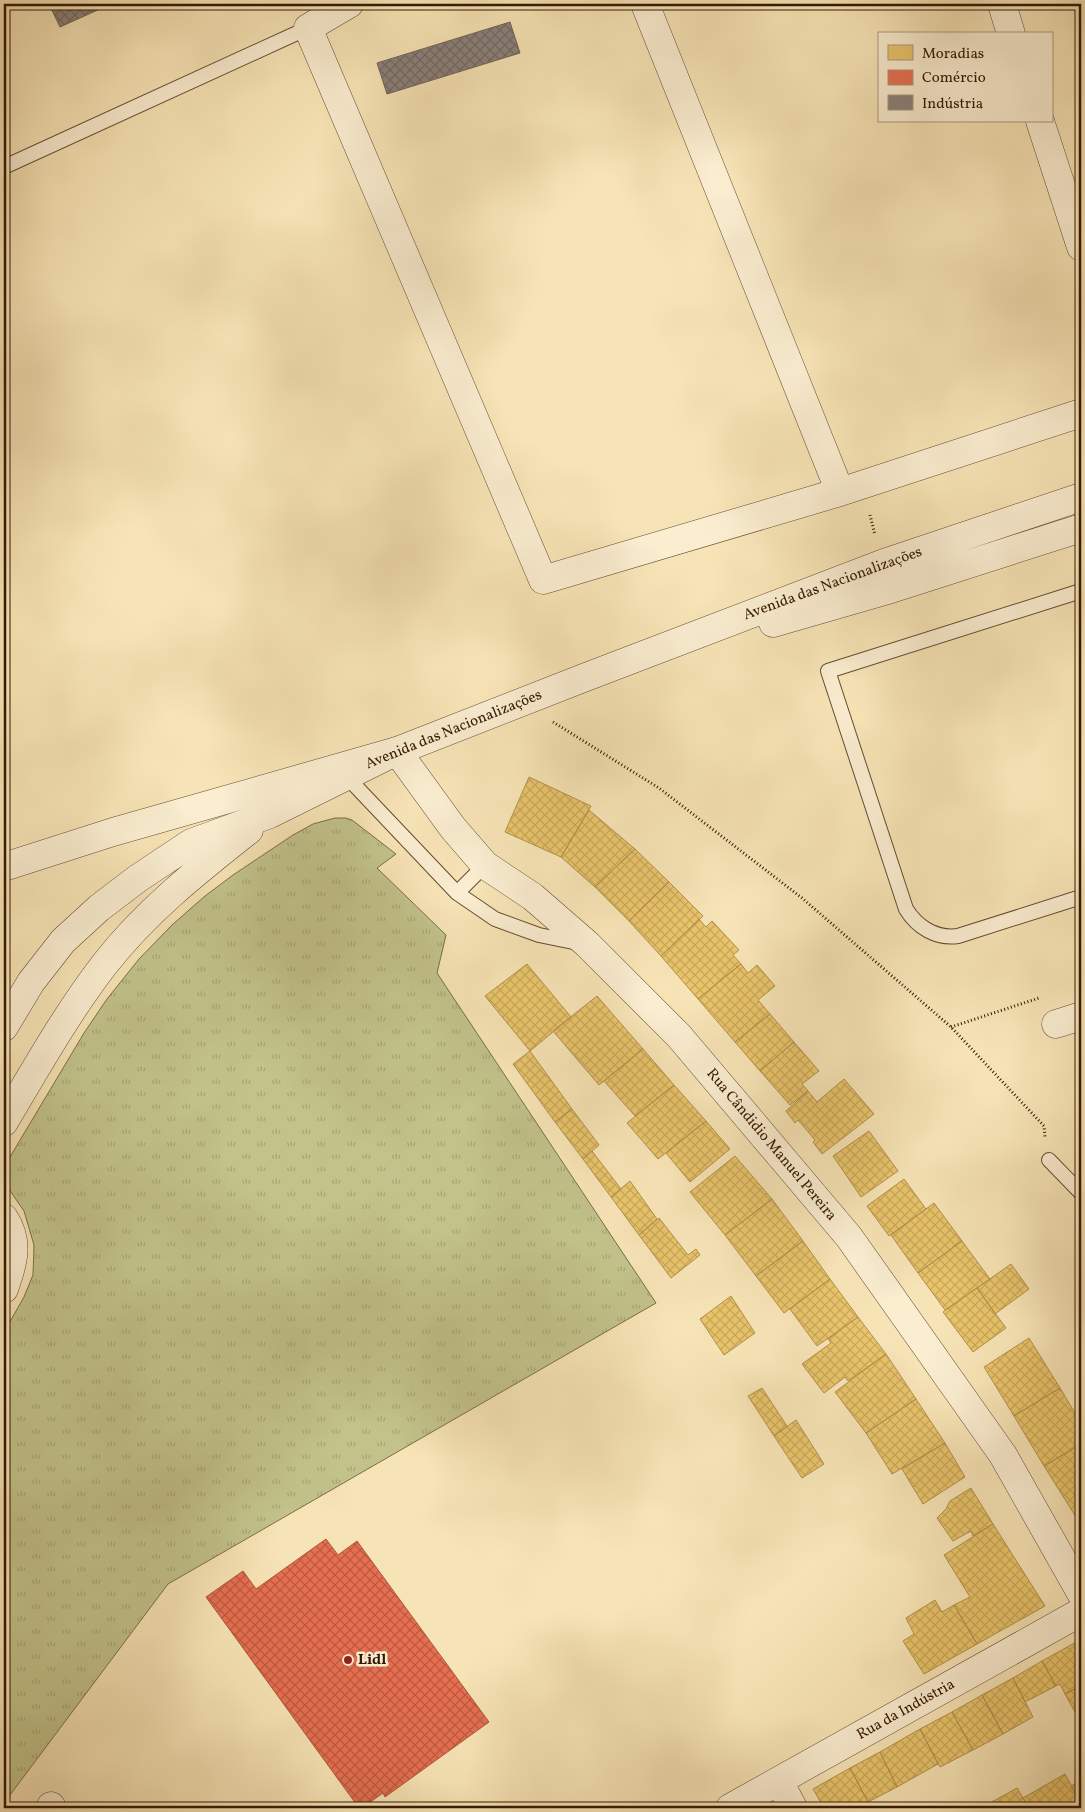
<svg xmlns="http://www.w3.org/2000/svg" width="1085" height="1812" font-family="Vollkorn,serif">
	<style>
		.park { fill: url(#park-tufts); stroke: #7b6d46 }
		.homes { fill: url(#homes-cross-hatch); stroke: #b3904b }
		.shops { fill: url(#shops-cross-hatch); stroke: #b1553a }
		.industry { fill: url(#industry-cross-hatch); stroke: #706258 }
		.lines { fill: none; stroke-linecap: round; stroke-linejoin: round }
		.service-casing { stroke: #654b30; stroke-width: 16 }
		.minor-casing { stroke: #654b30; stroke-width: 29 }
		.tertiary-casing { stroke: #654b30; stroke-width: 29 }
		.path { stroke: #341803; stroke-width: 3; stroke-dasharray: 1 2.5; stroke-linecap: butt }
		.service { stroke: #faedd0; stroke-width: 14 }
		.minor { stroke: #faedd0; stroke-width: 28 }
		.tertiary { stroke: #faedd0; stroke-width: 28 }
		.poi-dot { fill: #8f2418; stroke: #faedd0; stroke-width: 2 }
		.labels { text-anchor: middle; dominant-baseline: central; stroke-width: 5; stroke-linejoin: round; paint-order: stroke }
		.street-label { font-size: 15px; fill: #341803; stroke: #faedd0 }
		.poi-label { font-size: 15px; font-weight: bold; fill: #341803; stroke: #faedd0; text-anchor: start }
	</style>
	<defs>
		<pattern id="park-tufts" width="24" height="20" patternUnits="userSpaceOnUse" patternTransform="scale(1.25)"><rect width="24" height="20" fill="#c2c28a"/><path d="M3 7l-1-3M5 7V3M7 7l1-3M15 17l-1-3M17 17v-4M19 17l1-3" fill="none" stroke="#a7a675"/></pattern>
		<pattern id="homes-cross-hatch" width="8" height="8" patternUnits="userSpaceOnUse" patternTransform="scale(1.25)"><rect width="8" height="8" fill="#e9c46a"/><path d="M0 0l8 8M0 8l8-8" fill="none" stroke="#c8a85a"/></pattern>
		<pattern id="shops-cross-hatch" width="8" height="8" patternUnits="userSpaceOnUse" patternTransform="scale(1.25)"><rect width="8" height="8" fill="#e76f51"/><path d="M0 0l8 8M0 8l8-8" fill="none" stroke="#bc5a41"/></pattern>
		<pattern id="industry-cross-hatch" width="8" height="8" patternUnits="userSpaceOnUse" patternTransform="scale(1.25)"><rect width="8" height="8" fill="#8a817c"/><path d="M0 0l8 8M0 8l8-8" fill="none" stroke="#726963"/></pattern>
	</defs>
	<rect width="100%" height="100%" fill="#f7e4b6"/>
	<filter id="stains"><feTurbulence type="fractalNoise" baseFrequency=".004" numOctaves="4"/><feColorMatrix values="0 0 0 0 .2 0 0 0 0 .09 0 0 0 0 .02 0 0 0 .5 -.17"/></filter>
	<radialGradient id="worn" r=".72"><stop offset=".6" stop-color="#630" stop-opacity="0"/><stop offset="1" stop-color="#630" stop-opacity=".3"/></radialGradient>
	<!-- park -->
	<path class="park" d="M335 818H346L352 820 396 854 377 868 446 935 437 973 656 1303 168 1584 4 1803V1332L24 1297 33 1275 34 1245 24 1211 4 1182V1167L84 1033 107 999 139 959 172 925 205 896 233 875 293 835 313 824Z"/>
	<!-- homes -->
	<path class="homes" d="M529 777 591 806 561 857 505 832Z
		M589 810 635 849 595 887 561 857Z
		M635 849 669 882 629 921 595 887Z
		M669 882 703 916 661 956 629 921Z
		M699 919 706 927 712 921 739 950 733 955 741 964 698 999 661 956Z
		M527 964 571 1017 530 1051 485 996Z
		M741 964 748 973 757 965 775 986 758 1000 770 1014 735 1042 698 999Z
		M597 996 643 1049 599 1085 553 1031Z
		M770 1014 794 1042 760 1071 735 1042Z
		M794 1042 819 1071 802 1084 808 1091 790 1105 760 1071Z
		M643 1049 674 1085 635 1116 604 1081Z
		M530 1051 572 1109 555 1122 513 1064Z
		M844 1079 874 1114 822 1154 813 1142 815 1140 798 1120 795 1123 786 1111 808 1091 817 1102Z
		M674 1085 706 1121 658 1159 627 1123Z
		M572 1109 599 1145 583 1159 555 1122Z
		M706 1121 730 1149 690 1182 666 1153Z
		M869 1131 898 1171 861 1197 833 1156Z
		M592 1151 621 1189 611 1197 583 1159Z
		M735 1156 772 1199 725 1235 690 1192Z
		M904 1179 926 1209 889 1236 867 1206Z
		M630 1181 657 1219 639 1235 611 1197Z
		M772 1199 803 1241 756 1276 725 1235Z
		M934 1203 962 1241 918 1273 891 1235Z
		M659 1218 688 1255 696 1249 700 1255 671 1278 639 1235Z
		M803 1241 830 1279 784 1313 756 1276Z
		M962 1241 990 1279 945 1310 918 1273Z
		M1011 1264 1029 1289 995 1314 977 1288Z
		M830 1279 858 1317 817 1346 790 1309Z
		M977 1288 1006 1328 973 1352 943 1312Z
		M731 1296 755 1333 724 1355 700 1319Z
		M858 1317 886 1354 848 1381 845 1377 824 1393 802 1364 831 1343 828 1339Z
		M1029 1338 1060 1388 1014 1416 984 1367Z
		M886 1354 916 1399 866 1433 835 1392Z
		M762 1388 787 1426 774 1436 748 1396Z
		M1060 1388 1081 1423V1444L1044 1466 1014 1416Z
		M916 1399 945 1443 892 1474 866 1433Z
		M796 1420 824 1464 802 1478 774 1436Z
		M945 1443 965 1477 923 1504 902 1469Z
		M1081 1444V1514L1076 1517 1044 1466Z
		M971 1488 993 1524 973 1536 971 1531 953 1541 937 1518 946 1509 950 1501Z
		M993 1524 1045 1606 977 1644 954 1605 970 1597 944 1555Z
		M935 1600 942 1612 954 1605 977 1644 924 1674 903 1641 914 1634 906 1618Z
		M1078 1641 1081 1646V1686L1065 1694 1060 1684 1056 1686 1042 1661Z
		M1042 1661 1056 1686 1025 1702 1013 1678Z
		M1013 1678 1033 1717 1003 1734 982 1695Z
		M1081 1686V1723L1065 1694Z
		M982 1695 1003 1734 973 1750 952 1712Z
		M952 1712 973 1750 940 1767 920 1729Z
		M920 1729 938 1764 897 1787 880 1752Z
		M880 1752 897 1787 868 1802 850 1768Z
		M850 1768 868 1802 857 1808H824L813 1789Z
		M1065 1774 1081 1803V1808H1029L1023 1798Z
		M1081 1780V1803L1071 1786Z
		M1017 1788 1029 1808H981Z"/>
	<!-- shops -->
	<path class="shops" d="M326 1539 338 1555 357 1541 489 1722 385 1797 383 1793 362 1808H359L206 1597 243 1571 256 1589Z"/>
	<!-- industry -->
	<path class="industry" d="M49 4H111L60 27Z
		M510 22 520 53 387 94 377 63Z"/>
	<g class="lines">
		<!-- service casing -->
		<g class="service-casing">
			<path id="service" d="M4 167 308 28
				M1081 591 828 671 906 909C917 927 936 939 958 936L1081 897
				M346 776 457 893 495 919 539 935 578 943
				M457 893 485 865
				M1049 1160 1081 1193"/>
		</g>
		<!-- minor casing -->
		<g class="minor-casing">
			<path id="minor" d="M349 4 308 28 543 580 840 492 1081 413
				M645 4 840 492
				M1002 4 1011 34
				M1040 121 1081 247
				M4 867 113 832 397 751 453 828 485 865 533 897 587 944 679 1036 849 1237 1003 1455 1081 1593
				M1056 1024 1081 1016
				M4 1218C20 1242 13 1264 4 1289
				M779 1781 793 1808
				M51 1806 52 1808"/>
		</g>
		<!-- tertiary casing -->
		<g class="tertiary-casing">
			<path id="tertiary" d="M773 623 891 589 1081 528
				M4 1027 31 982 63 941 99 908 137 879 191 843 270 814 397 751 586 677 884 563 1081 497
				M4 1122C35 1070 67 1013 104 965 145 912 197 871 249 830
				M730 1808 1081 1612"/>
		</g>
		<!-- path -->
		<path class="path" d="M870 515 875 535
			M553 722 659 788 802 898 951 1027 1044 1126 1045 1137
			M951 1027 1039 998"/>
		<!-- service -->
		<use href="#service" class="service"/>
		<!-- minor -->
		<use href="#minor" class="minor"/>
		<!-- tertiary -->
		<use href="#tertiary" class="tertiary"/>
	</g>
	<!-- markers -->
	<circle class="poi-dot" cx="348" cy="1660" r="5"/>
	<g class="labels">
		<!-- street labels -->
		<g class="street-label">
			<text transform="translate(833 584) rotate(-20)">Avenida das Nacionalizações</text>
			<text transform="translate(454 730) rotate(-22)">Avenida das Nacionalizações</text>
			<text transform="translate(771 1145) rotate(50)">Rua Cândidio Manuel Pereira</text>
			<text transform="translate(906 1710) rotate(-29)">Rua da Indústria</text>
		</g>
		<!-- poi labels -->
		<g class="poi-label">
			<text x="358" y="1660">Lidl</text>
		</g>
	</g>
	<!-- margin -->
	<rect width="1085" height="1812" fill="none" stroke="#f7e4b6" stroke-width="20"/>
	<rect x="5" y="5" width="1075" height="1802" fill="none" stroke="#341803" stroke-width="2.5"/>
	<rect x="10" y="10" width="1065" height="1792" fill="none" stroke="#341803"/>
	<!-- legend -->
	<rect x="878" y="32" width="175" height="90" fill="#faedd0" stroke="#ab987e"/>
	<rect x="888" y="45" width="25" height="15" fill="#e9c46a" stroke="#ab987e"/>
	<text x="922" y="58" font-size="15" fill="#341803">Moradias</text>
	<rect x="888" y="70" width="25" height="15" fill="#e76f51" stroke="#ab987e"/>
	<text x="922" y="82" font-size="15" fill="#341803">Comércio</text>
	<rect x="888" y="95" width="25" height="15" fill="#8a817c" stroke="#ab987e"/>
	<text x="922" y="108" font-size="15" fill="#341803">Indústria</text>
	<rect width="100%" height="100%" filter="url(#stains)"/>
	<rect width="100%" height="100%" fill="url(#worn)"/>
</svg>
